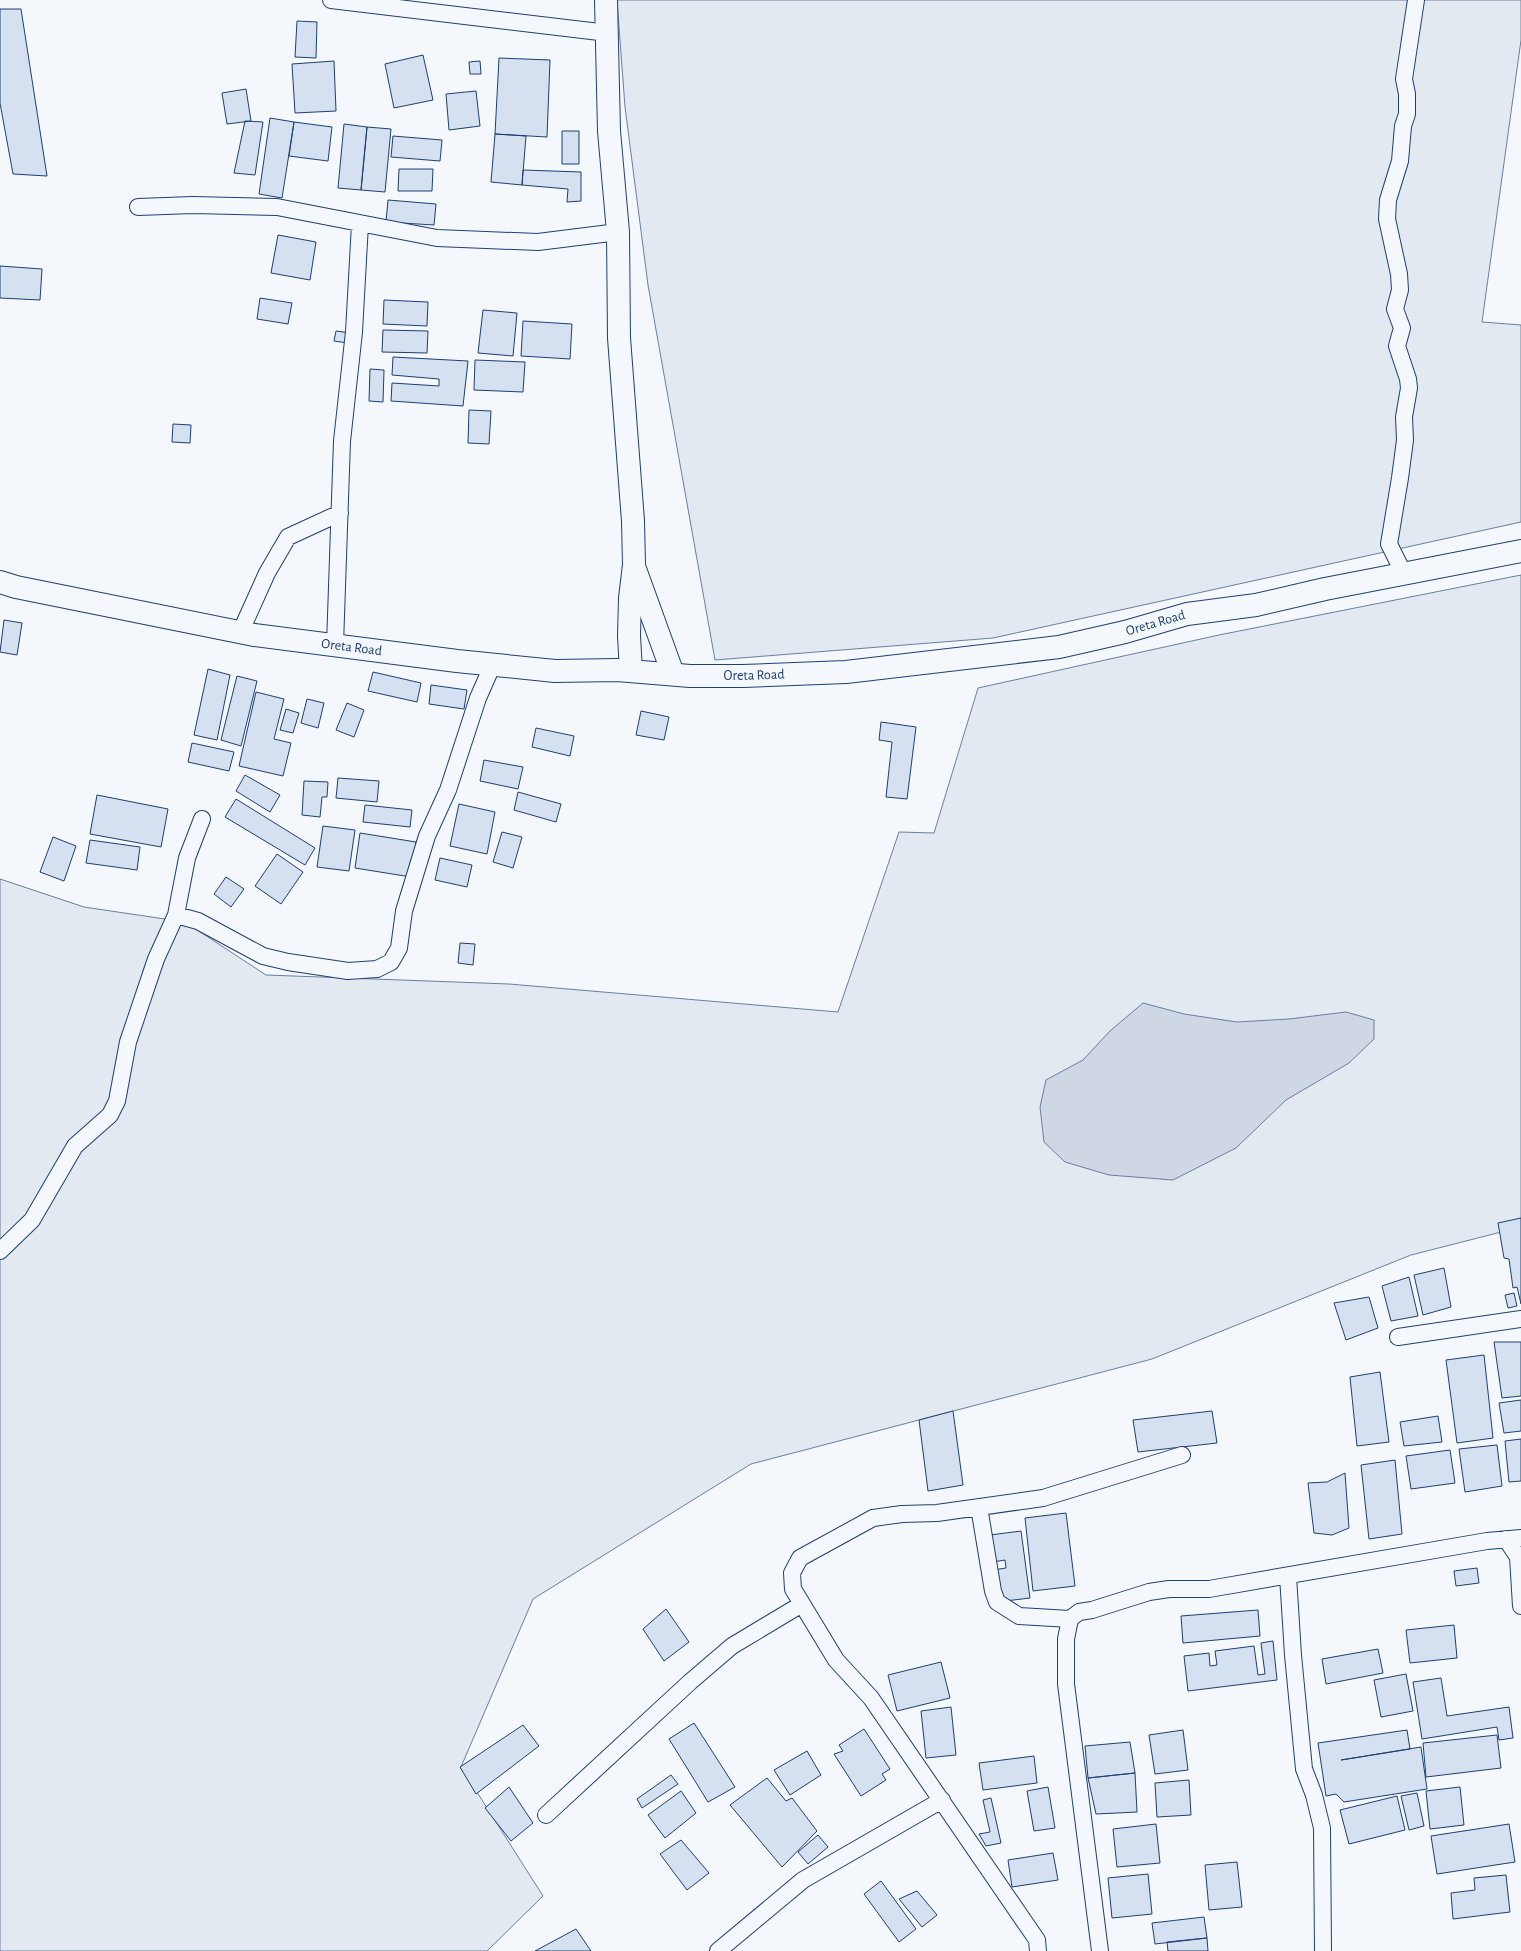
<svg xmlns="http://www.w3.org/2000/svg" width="1521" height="1951" font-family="'Alegreya Sans',sans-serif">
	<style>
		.green { fill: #e3e9f0; stroke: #687fa3 }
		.water { fill: #cfd7e4; stroke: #687fa3 }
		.building { fill: #d5e0f0; stroke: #1d3f73 }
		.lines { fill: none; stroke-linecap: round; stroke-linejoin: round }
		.street-casing { stroke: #1d3f73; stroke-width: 18 }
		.secondary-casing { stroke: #1d3f73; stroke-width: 24 }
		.street { stroke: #f4f7fb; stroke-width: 16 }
		.secondary { stroke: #f4f7fb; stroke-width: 22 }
		.labels { text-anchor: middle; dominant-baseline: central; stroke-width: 4; stroke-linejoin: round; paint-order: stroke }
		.street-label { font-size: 14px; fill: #1d3f73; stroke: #f4f7fb }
	</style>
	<rect width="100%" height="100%" fill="#f4f7fb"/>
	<!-- green -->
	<path class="green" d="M617 0H1521V40L1482 322 1521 325V522L993 638 715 660 648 285 625 107Z
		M1521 575V1227L1411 1255 1152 1359 751 1464 533 1599 461 1767 543 1896 487 1951H0V879L84 907 185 922 266 975 509 984 838 1012 899 832 934 833 978 688 1219 635Z"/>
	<!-- water -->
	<path class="water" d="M1143 1003 1184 1014 1237 1022 1289 1019 1346 1012 1374 1020V1039L1349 1063 1286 1100 1236 1148 1173 1180 1109 1175 1065 1162 1044 1142 1040 1107 1046 1080 1083 1060 1110 1031Z"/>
	<!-- building -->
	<path class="building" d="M0 9H21L47 176 13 174 0 103Z
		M297 21 317 22 316 58 295 57Z
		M423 55 433 100 394 108 385 64Z
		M499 58 550 60 547 137 495 134Z
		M334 61 336 111 295 113 292 64Z
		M480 61 481 74H470L469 62Z
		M246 89 251 121 227 124 222 93Z
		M476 91 480 126 449 130 446 94Z
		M270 118 294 122 282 198 259 194Z
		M245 121 263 122 255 175 234 173Z
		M294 122 332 127 328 161 289 156Z
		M344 124 367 127 361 190 338 188Z
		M367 127 391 129 385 192 361 190Z
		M562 131H579V164H562Z
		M495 134 526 136 522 185 491 182Z
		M393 136 442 140 440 161 391 157Z
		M399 169H433L432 191H398Z
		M523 170 581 172V201L567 202 568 189 522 185Z
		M388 200 436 204 434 225 386 222Z
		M278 235 316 242 310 280 271 273Z
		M0 266 42 269 40 300 0 298Z
		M260 298 292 303 288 324 257 319Z
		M384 300 428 302 427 326 383 324Z
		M483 310 517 313 513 356 478 353Z
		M523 321 572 324 570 359 521 356Z
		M383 330 428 331 427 353 382 352Z
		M336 331 350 333 348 343 334 341Z
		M393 357 468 361 463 406 391 401 392 383 439 386V379L392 375Z
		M475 360 525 362 523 392 474 390Z
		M370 369 384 370 383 402 369 401Z
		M469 410 491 411 489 444 468 443Z
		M173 424 191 425 190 443 172 442Z
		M4 620 22 623 17 655 0 652Z
		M208 669 230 675 217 740 194 735Z
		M373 672 421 683 417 702 368 691Z
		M237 676 257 681 241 746 221 740Z
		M431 685 467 690 464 709 429 704Z
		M256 692 284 699 274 739 291 743 283 776 239 766Z
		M307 699 324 703 318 728 301 723Z
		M347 703 364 710 354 737 336 730Z
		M286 709 299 713 293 733 280 730Z
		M641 711 669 717 664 740 636 735Z
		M881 722 916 727 907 799 886 797 892 742 879 740Z
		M536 728 574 736 570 756 532 747Z
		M192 743 234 752 229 771 188 762Z
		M484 760 523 767 518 789 480 781Z
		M245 775 280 795 270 812 236 791Z
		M338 778 379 781 377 802 336 798Z
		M304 781 328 782 327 797H322L320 817 302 815Z
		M518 792 561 804 556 822 514 810Z
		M97 795 168 809 161 847 90 834Z
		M236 799 315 848 305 865 225 817Z
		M459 804 495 812 487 854 450 846Z
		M365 805 412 810 410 827 363 822Z
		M323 826 355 830 349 871 317 867Z
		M502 832 522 837 513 868 493 862Z
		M360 833 416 842 411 877 355 868Z
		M53 837 76 846 64 881 40 872Z
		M90 840 140 847 137 870 86 863Z
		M277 854 303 872 281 904 255 886Z
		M440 858 472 865 467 887 435 880Z
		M226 877 244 889 231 907 214 894Z
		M460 943 475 944 473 965 458 963Z
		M1521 1218V1304L1517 1287 1513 1288 1509 1259 1504 1258 1498 1223Z
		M1444 1268 1451 1307 1423 1315 1414 1275Z
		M1409 1277 1418 1316 1391 1321 1382 1286Z
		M1514 1293 1517 1306 1508 1308 1505 1295Z
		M1369 1297 1378 1328 1346 1340 1334 1303Z
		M1494 1342H1521V1396L1502 1398Z
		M1484 1355 1493 1438 1457 1443 1446 1360Z
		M1380 1372 1389 1442 1357 1446 1350 1377Z
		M1521 1400V1431L1504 1433 1499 1403Z
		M953 1411 963 1485 928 1491 919 1420Z
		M1212 1411 1217 1443 1138 1452 1133 1420Z
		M1438 1416 1442 1442 1404 1446 1400 1422Z
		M1521 1439V1481L1509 1482 1505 1441Z
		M1497 1445 1502 1486 1465 1492 1459 1449Z
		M1450 1450 1455 1483 1411 1489 1406 1456Z
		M1395 1460 1402 1534 1369 1539 1361 1465Z
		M1345 1473 1349 1528 1332 1535 1314 1533 1308 1483 1327 1482Z
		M1066 1513 1075 1586 1033 1591 1025 1518Z
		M1021 1531 1030 1598 997 1602 993 1570 1006 1568 1005 1560 993 1562 990 1535Z
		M1477 1568 1479 1583 1456 1586 1454 1571Z
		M666 1609 689 1642 664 1661 643 1629Z
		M1258 1610 1260 1636 1183 1643 1181 1616Z
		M1454 1625 1457 1658 1410 1663 1406 1630Z
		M1273 1641 1277 1680 1188 1691 1184 1656 1209 1653 1210 1666 1217 1665 1215 1651 1254 1646 1258 1675 1265 1674 1261 1643Z
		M1378 1649 1383 1673 1326 1684 1322 1659Z
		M941 1662 950 1698 897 1711 888 1675Z
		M1406 1674 1413 1711 1381 1717 1374 1680Z
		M1441 1678 1447 1716 1509 1707 1513 1738 1499 1740 1497 1727 1422 1739 1413 1682Z
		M951 1707 956 1755 926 1758 921 1711Z
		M694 1723 735 1787 708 1802 669 1739Z
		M523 1725 539 1746 476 1794 460 1767Z
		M864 1729 890 1769 882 1774 886 1780 861 1796 834 1754 843 1751 839 1745Z
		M1183 1730 1188 1770 1155 1774 1149 1735Z
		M1407 1730 1410 1749 1341 1760 1421 1747 1427 1789 1344 1802 1336 1794 1326 1796 1318 1743Z
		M1497 1735 1501 1768 1426 1777 1423 1743Z
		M1130 1742 1135 1773 1088 1778 1085 1746Z
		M807 1751 821 1775 790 1795 774 1770Z
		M1034 1756 1037 1783 983 1790 979 1763Z
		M1135 1773 1137 1812 1096 1814 1088 1778Z
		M671 1775 678 1784 642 1808 637 1799Z
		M767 1778 786 1801 792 1798 817 1831 782 1867 730 1805Z
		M1189 1780 1191 1815 1157 1817 1155 1783Z
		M509 1787 533 1823 511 1841 485 1808Z
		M1048 1787 1055 1828 1034 1831 1027 1791Z
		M1460 1787 1464 1825 1430 1829 1426 1791Z
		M681 1791 696 1813 665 1838 648 1815Z
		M1417 1793 1424 1826 1409 1830 1401 1796Z
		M1397 1796 1405 1830 1349 1844 1340 1810Z
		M991 1798 1001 1843 986 1846 979 1834 990 1832 983 1800Z
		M1156 1824 1160 1863 1117 1867 1113 1829Z
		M1509 1824 1515 1862 1437 1874 1431 1836Z
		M818 1835 828 1847 808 1864 798 1852Z
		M681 1840 709 1873 687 1890 660 1854Z
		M1053 1853 1058 1880 1012 1887 1008 1860Z
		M1237 1862 1242 1907 1209 1910 1205 1865Z
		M1148 1874 1152 1914 1112 1918 1108 1878Z
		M1506 1875 1510 1912 1453 1919 1451 1893 1475 1890 1474 1878Z
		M881 1881 916 1929 899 1942 864 1894Z
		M917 1891 937 1915 922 1927 899 1899Z
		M1204 1917 1207 1938 1155 1944 1152 1923Z
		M576 1929 591 1951H535Z
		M1207 1938 1208 1951H1168L1167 1942Z"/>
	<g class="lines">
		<!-- street casing -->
		<g class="street-casing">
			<path id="street" d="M331 0 608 33
				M138 207 193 205 277 207 437 238 538 242 618 232
				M1404 574 1389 544 1400 478 1405 440 1404 417 1409 388 1408 379 1397 346 1402 328 1395 309 1400 290 1399 274 1387 219 1388 200 1400 161 1403 126 1407 114V94L1404 79 1416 0
				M240 633 267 573 288 537 340 513
				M335 645 342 441 354 332 360 224
				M176 915 198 921 263 956 288 962 348 971 377 969 391 962 399 948 404 911 427 836 448 790 478 698 493 664
				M0 1251 32 1220 75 1146 110 1115 117 1101 128 1042 156 959 176 915 187 858 202 819
				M1398 1337 1521 1319
				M979 1507 993 1591 997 1602 1019 1616 1070 1619
				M1506 1539 1518 1557 1521 1606
				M1288 1576 1293 1655 1304 1769 1314 1795 1322 1828 1323 1951
				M546 1815 690 1682 732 1646 802 1604
				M718 1951 803 1880 942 1800
				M1038 1951 1037 1940 871 1698 836 1660 793 1589 792 1573 800 1558 873 1518 902 1514 937 1513 1043 1498 1182 1455
				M1100 1951 1066 1684V1639L1070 1619 1079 1612 1092 1610 1149 1592 1169 1589H1209L1487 1541 1521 1538"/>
		</g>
		<!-- secondary casing -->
		<g class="secondary-casing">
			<g id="secondary">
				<path d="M606 0 609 131 618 232 619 338 633 521 634 565 630 598 629 636 631 671"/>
				<path d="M635 569 673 674"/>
				<path id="s1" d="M0 582 16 587 254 635 457 661 555 671 617 670 690 676H743L846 672 1059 647 1125 632 1187 614 1256 605 1325 589 1521 551"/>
			</g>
		</g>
		<!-- street -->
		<use href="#street" class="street"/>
		<!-- secondary -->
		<use href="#secondary" class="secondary"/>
	</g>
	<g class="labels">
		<!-- street labels -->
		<g class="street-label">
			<text stroke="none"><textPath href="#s1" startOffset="1168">Oreta Road</textPath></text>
			<text stroke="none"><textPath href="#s1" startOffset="358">Oreta Road</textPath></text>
			<text stroke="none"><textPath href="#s1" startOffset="762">Oreta Road</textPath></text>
		</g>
	</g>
</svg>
